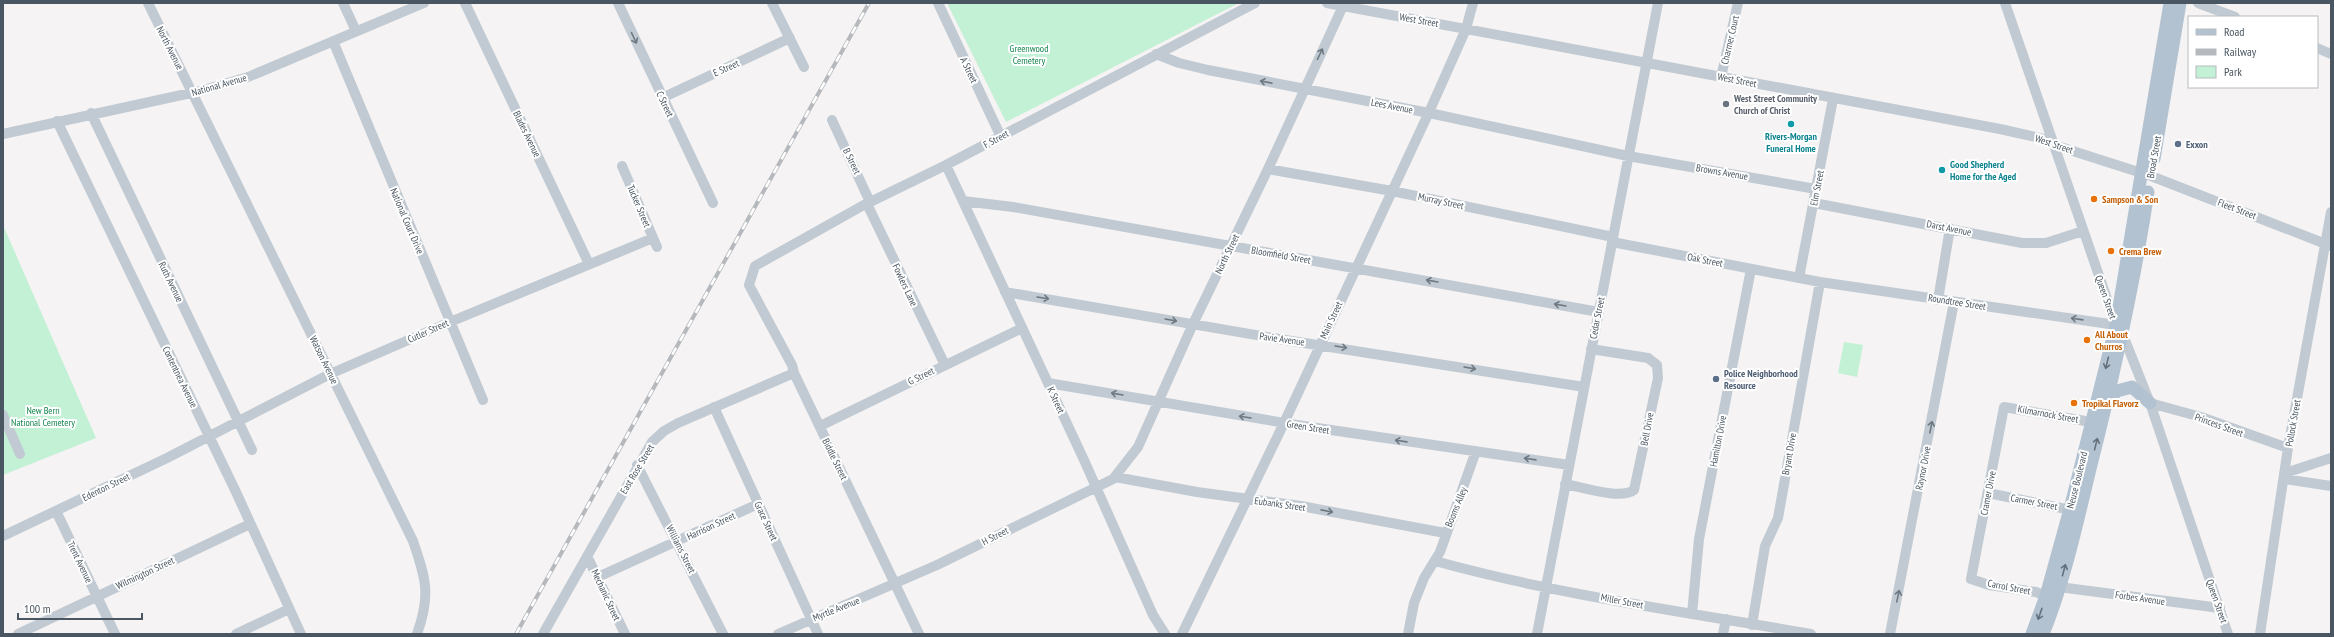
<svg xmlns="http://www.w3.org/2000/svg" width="2334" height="637" font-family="'PT Sans Narrow',sans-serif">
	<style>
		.green { fill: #c3f1d5 }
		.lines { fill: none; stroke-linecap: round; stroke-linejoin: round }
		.minor { stroke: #c1cad2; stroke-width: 10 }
		.major { stroke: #b3c2d1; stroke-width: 13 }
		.rail-casing { stroke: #b5b8bd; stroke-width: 4 }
		.rail { stroke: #fff; stroke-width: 2.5; stroke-dasharray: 8; stroke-linecap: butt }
		.oneway { stroke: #6e7983 }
		.oneway2 { stroke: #64717d }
		.worship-dot { fill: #6b7280; stroke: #fff; stroke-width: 1.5 }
		.culture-dot { fill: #0f9aa8; stroke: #fff; stroke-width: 1.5 }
		.service-dot { fill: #5c6f8a; stroke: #fff; stroke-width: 1.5 }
		.food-dot { fill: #e8710a; stroke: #fff; stroke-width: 1.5 }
		.labels { text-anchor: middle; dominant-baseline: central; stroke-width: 4; stroke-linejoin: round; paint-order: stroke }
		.street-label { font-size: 10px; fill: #4a5661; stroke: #fff }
		.park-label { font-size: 10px; fill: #17864f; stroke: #fff }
		.worship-label { font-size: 10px; font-weight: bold; fill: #5b616d; stroke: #fff; text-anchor: start }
		.culture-label { font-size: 10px; font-weight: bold; fill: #0d838f; stroke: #fff }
		.service-label { font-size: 10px; font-weight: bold; fill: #4e5e75; stroke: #fff; text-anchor: start }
		.food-label { font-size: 10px; font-weight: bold; fill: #c56008; stroke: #fff; text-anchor: start }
	</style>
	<rect width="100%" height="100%" fill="#f5f3f3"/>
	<!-- green -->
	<path class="green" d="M947 3H1239L1006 122Z
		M3 225 96 438 3 475Z
		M1844 342 1863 345 1857 377 1838 373Z"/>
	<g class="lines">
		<!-- minor -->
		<path class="minor" d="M148 3 413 541C426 579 431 595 417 634
			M343 3 356 31
			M465 3 589 264
			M618 3 713 203
			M772 3 804 67
			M938 3 1001 137
			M1327 3 2000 129 2044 139 2054 145 2151 176 2331 246
			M2005 3 2116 325 2123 335 2150 403 2228 634
			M2198 3 2235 17
			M333 41 483 400
			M2317 48 2331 54
			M1156 54 1179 63 1208 70 1434 114 1628 156 1816 189
			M1721 77 1738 3
			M662 98 790 38
			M91 113 252 450
			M832 120 870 202
			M57 121 236 492 301 634
			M3 134 200 91 248 77 424 3
			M946 165 1084 460 1153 615 1165 634
			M622 166 657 247
			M1268 169 1392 191 1613 237
			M963 201 1013 207 1599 312
			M1814 203 2022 243H2046L2083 231
			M867 204 945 365
			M1612 242 1820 282 2116 325
			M1799 278 1833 99
			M1005 292 1279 339 1584 387
			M1938 300 1950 228
			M1048 383 1297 425 1569 465
			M2150 403 2201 417 2288 448
			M714 407 818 634
			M3 415 20 454
			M820 426 1022 328
			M637 465 723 634
			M2285 473 2331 458
			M1115 477 1197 492 1301 506 1445 533
			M2284 479 2331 486
			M1565 484C1582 487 1621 500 1634 490L1658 378 1657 365 1648 358 1591 349
			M1988 493 2076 511
			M56 511 115 634
			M3 536 167 458 330 374 450 322 653 238
			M587 556 625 634
			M1435 561C1558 595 1686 612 1811 634
			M598 577 758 504
			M2059 587 2220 608
			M2046 596 2036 592 1989 585 1971 579 2004 407 2091 422
			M1692 614 1699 539 1751 269
			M1752 625 1765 546 1778 518 1820 282
			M18 634 250 524
			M236 634 289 609
			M543 634 652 442 664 431 678 423 794 373
			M778 634 937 565 1113 479 1138 447 1193 324 1268 169 1343 6
			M919 634 794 373 792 365 749 285 755 266 862 206 946 165 1255 3
			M1182 634 1284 423 1430 110 1466 29 1473 3
			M1408 634 1414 603 1424 578 1440 552 1476 451
			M1537 634 1658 3
			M1723 634 1726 619
			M1890 634 1954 302
			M2260 634 2288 448 2331 212"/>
		<!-- major -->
		<path class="major" d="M2154 159 2180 3
			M2108 400 2117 391 2132 387 2150 403
			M2032 634 2046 596 2070 509 2116 325 2170 3
			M2043 634C2065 580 2077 522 2091 465 2114 374 2134 285 2148 192"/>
		<!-- rail casing -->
		<g class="rail-casing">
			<path id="rail" d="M516 634 869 3"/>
		</g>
		<!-- rail -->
		<use href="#rail" class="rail"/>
	</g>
	<!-- one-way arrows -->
	<defs><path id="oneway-shaft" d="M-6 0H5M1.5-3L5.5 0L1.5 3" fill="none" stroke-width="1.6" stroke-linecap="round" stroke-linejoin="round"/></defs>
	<g class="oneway">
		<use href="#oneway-shaft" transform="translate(634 38) rotate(65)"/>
		<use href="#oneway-shaft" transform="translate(1320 54) rotate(-65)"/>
		<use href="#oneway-shaft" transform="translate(1266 82) rotate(-169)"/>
		<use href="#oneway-shaft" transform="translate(1432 281) rotate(-170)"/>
		<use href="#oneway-shaft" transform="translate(1043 298) rotate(9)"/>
		<use href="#oneway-shaft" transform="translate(1560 305) rotate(-170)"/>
		<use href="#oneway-shaft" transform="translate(2077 319) rotate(-172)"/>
		<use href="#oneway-shaft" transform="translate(1171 320) rotate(10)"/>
		<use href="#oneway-shaft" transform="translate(1341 347) rotate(9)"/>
		<use href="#oneway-shaft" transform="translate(1470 368) rotate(10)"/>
		<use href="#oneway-shaft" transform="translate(1117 394) rotate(-170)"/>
		<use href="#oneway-shaft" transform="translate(1245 417) rotate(-171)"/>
		<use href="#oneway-shaft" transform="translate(1931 427) rotate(-79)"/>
		<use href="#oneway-shaft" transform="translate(1401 441) rotate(-172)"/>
		<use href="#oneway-shaft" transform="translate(1530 459) rotate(-172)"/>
		<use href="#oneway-shaft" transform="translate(1327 511) rotate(11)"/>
		<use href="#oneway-shaft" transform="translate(1898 596) rotate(-78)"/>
	</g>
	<g class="oneway2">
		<use href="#oneway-shaft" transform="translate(2107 363) rotate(104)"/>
		<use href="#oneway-shaft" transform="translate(2096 444) rotate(-76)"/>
		<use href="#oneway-shaft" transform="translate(2064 570) rotate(-75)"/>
		<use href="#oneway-shaft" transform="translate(2040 614) rotate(109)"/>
	</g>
	<!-- markers -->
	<circle class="worship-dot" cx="1726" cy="104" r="4"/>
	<g class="culture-dot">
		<circle cx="1791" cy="124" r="4"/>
		<circle cx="1942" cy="170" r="4"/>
	</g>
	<g class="service-dot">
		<circle cx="2178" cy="144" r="4"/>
		<circle cx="1716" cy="379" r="4"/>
	</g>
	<g class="food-dot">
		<circle cx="2094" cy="199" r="4"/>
		<circle cx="2111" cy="251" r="4"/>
		<circle cx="2087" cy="340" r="4"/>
		<circle cx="2074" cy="403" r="4"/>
	</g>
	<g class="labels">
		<!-- street labels -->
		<g class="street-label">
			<text transform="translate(1419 20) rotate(10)">West Street</text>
			<text transform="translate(1730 40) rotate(-77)">Charmer Court</text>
			<text transform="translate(170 48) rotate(63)">North Avenue</text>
			<text transform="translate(726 68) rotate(-24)">E Street</text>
			<text transform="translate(969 70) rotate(65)">A Street</text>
			<text transform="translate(1737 80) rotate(11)">West Street</text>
			<text transform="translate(219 85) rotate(-16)">National Avenue</text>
			<text transform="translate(665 104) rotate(65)">C Street</text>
			<text transform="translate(1392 106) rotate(11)">Lees Avenue</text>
			<text transform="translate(527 134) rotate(64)">Blades Avenue</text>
			<text transform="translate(996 139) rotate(-28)">F Street</text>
			<text transform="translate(2054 144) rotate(19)">West Street</text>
			<text transform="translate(2154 157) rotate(-80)">Broad Street</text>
			<text transform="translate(852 161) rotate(64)">B Street</text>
			<text transform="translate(1722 172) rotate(10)">Browns Avenue</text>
			<text transform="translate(1817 188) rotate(-79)">Elm Street</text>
			<text transform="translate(1441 201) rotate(12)">Murray Street</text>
			<text transform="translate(639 206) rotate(67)">Tucker Street</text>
			<text transform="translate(2237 209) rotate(21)">Fleet Street</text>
			<text transform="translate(407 221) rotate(67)">National Court Drive</text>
			<text transform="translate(1949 228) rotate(11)">Darst Avenue</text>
			<text transform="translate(1227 254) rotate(-64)">North Street</text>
			<text transform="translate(1281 255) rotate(10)">Bloomfield Street</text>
			<text transform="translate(1705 260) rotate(11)">Oak Street</text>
			<text transform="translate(171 282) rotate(64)">Ruth Avenue</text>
			<text transform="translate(905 285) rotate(65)">Fowlers Lane</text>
			<text transform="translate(2106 297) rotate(71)">Queen Street</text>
			<text transform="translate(1957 302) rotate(9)">Roundtree Street</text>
			<text transform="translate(1597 318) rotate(-79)">Cedar Street</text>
			<text transform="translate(1331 320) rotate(-65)">Main Street</text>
			<text transform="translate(428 331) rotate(-24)">Cutler Street</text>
			<text transform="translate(1282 339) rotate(8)">Pavie Avenue</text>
			<text transform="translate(324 360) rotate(64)">Watson Avenue</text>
			<text transform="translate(921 376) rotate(-26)">G Street</text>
			<text transform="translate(180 377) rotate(64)">Contentnea Avenue</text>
			<text transform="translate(1056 400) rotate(65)">K Street</text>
			<text transform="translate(2048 414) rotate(10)">Kilmarnock Street</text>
			<text transform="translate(2293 423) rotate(-80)">Pollock Street</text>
			<text transform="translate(2219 425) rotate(20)">Princess Street</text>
			<text transform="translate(1308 427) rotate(9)">Green Street</text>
			<text transform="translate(1647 429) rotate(-79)">Bell Drive</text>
			<text transform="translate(1718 441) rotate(-79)">Hamilton Drive</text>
			<text transform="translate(1789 454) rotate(-80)">Bryant Drive</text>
			<text transform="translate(835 459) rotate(64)">Biddle Street</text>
			<text transform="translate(1923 468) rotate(-79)">Raynor Drive</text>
			<text transform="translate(637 469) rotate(-59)">East Rose Street</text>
			<text transform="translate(2077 480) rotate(-76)">Neuse Boulevard</text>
			<text transform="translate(106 487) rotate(-26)">Edenton Street</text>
			<text transform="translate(1988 493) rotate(-79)">Cramer Drive</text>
			<text transform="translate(2034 502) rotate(11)">Carmer Street</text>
			<text transform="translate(1280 504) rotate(8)">Eubanks Street</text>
			<text transform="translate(1456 507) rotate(-68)">Booms Alley</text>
			<text transform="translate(766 521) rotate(65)">Grace Street</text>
			<text transform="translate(711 526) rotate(-25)">Harrison Street</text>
			<text transform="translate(995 536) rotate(-27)">H Street</text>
			<text transform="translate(681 549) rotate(63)">Williams Street</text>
			<text transform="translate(80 562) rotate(64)">Trent Avenue</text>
			<text transform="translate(145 573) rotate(-25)">Wilmington Street</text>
			<text transform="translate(2009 587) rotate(11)">Carrol Street</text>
			<text transform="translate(606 595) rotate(65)">Mechanic Street</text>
			<text transform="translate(2140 598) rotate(8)">Forbes Avenue</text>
			<text transform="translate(1622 601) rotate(11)">Miller Street</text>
			<text transform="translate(2217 601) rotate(71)">Queen Street</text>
			<text transform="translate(836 609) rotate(-22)">Myrtle Avenue</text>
		</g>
		<!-- park labels -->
		<g class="park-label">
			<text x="1029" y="48">Greenwood<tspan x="1029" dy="12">Cemetery</tspan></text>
			<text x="43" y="410">New Bern<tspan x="43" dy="12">National Cemetery</tspan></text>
		</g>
		<!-- worship labels -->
		<g class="worship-label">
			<text x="1734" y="98">West Street Community<tspan x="1734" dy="12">Church of Christ</tspan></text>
		</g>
		<!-- culture labels -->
		<g class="culture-label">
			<text x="1791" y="136">Rivers-Morgan<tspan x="1791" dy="12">Funeral Home</tspan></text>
			<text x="1950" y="164" text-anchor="start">Good Shepherd<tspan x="1950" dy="12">Home for the Aged</tspan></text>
		</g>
		<!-- service labels -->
		<g class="service-label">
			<text x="2186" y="144">Exxon</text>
			<text x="1724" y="373">Police Neighborhood<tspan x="1724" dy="12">Resource</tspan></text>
		</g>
		<!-- food labels -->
		<g class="food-label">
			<text x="2102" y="199">Sampson &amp; Son</text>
			<text x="2119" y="251">Crema Brew</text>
			<text x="2095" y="334">All About<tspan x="2095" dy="12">Churros</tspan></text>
			<text x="2082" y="403">Tropikal Flavorz</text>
		</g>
	</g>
	<!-- border -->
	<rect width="2334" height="637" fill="none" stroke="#4a5661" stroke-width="8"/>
	<!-- legend -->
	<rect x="2188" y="16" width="130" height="72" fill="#ffffff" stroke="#b7bbc0"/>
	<rect x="2196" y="29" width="20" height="6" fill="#b3c2d1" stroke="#b7bbc0"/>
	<text x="2224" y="36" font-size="12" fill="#4a5661">Road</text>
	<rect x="2196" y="49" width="20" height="6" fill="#b5b8bd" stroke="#b7bbc0"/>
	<text x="2224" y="56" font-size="12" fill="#4a5661">Railway</text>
	<rect x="2196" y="66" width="20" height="12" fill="#c3f1d5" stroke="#b7bbc0"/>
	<text x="2224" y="76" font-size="12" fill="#4a5661">Park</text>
	<!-- scale -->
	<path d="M18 613v6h124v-6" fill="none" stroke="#4a5661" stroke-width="2"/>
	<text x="24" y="613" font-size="12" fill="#4a5661" stroke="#ffffff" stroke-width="3" paint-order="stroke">100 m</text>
</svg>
